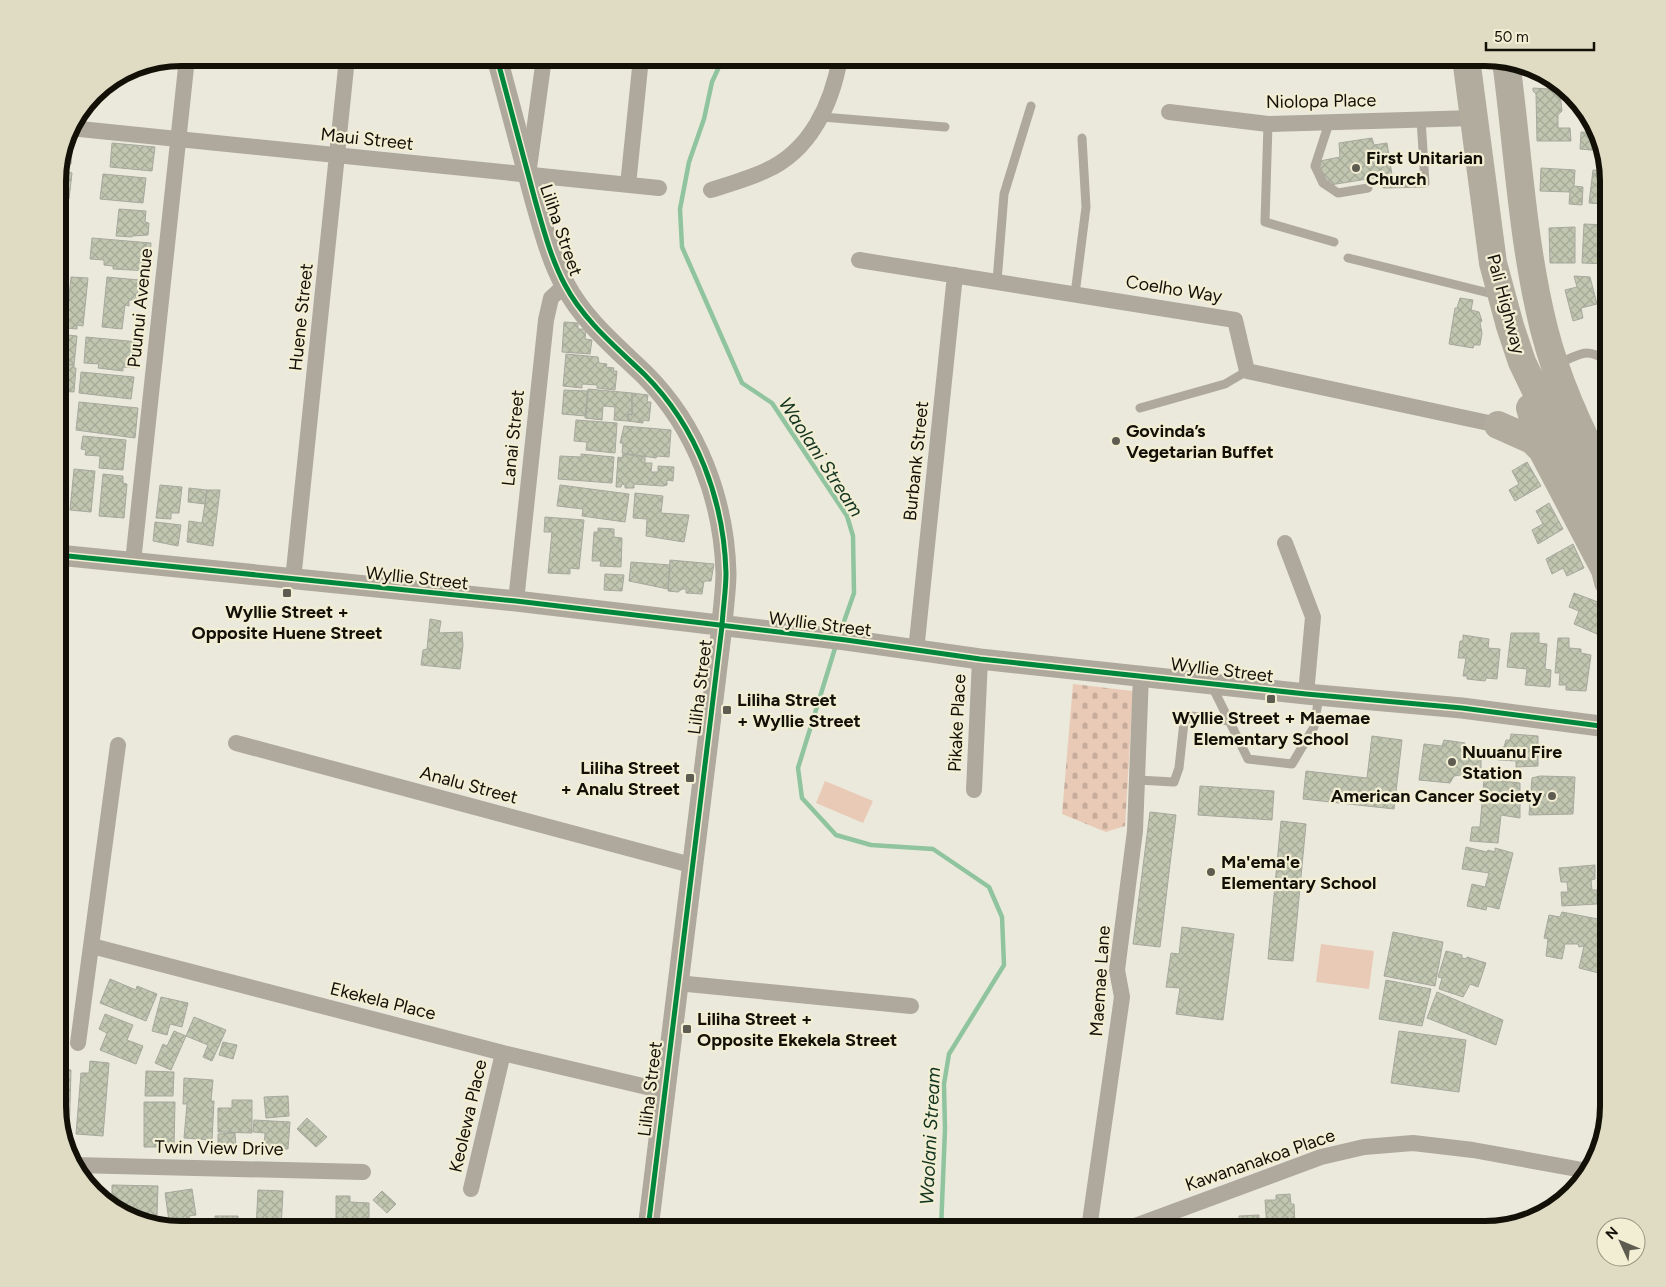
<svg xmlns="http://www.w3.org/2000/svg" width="1666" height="1287" font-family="Figtree,sans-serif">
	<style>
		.cemetery { fill: url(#cemetery-stones) }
		.garden { fill: #e9cab7 }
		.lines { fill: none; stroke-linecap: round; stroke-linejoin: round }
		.stream { stroke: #8fc49f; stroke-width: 4.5 }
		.building { fill: url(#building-cross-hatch); stroke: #a7a89e }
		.service { stroke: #aea89d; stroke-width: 9 }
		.minor { stroke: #aea89d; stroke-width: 16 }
		.tertiary { stroke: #aea89d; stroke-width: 21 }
		.trunk { stroke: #b2ac9e; stroke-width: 28 }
		.cycleway-casing { stroke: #f2eed4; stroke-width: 8 }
		.cycleway { stroke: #00873e; stroke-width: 5 }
		.poi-dot { fill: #5e5c51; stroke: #f2eed4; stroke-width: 2 }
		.labels { text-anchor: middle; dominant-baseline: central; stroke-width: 4.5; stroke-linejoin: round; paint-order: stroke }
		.street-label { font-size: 18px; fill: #121007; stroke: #f2eed4 }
		.poi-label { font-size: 18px; font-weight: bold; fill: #121007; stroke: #f2eed4; text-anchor: start }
		.water-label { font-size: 19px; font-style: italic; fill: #123420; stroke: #f2eed4 }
		.rim { fill: none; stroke: #121007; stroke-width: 6 }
	</style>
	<defs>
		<pattern id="cemetery-stones" width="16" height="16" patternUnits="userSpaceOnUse" patternTransform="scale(1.25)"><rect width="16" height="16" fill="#e9cab7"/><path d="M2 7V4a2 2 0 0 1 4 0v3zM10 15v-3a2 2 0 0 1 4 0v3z" fill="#c7ac9c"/></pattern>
		<pattern id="building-cross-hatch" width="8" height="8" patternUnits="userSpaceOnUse" patternTransform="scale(1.25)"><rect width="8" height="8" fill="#c1c6b1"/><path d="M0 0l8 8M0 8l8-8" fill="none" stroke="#a5a997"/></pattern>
	</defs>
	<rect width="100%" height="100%" fill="#ebe9db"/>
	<!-- cemetery -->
	<path class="cemetery" d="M1073 684 1133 691 1125 826 1106 832 1062 814Z"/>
	<!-- garden -->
	<path class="garden" d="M825 781 873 801 863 823 816 803Z
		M1321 944 1374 951 1369 989 1316 982Z"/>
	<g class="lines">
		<!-- stream -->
		<path class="stream" d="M723 58 712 82 704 119 689 162 680 209 682 247 742 383 772 403 847 516 853 536 854 593 840 633
			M836 645 798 768 802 798 836 835 871 845 933 849 989 887 1002 917 1004 965 949 1054 944 1084 945 1129 941 1229"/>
	</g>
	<!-- building -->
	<path class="building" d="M1552 81 1559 84 1562 111 1558 115V128H1570L1571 141H1537L1536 94 1533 91V88L1549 89Z
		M1581 132 1597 133 1601 151 1580 149Z
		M1372 138 1374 145 1387 143 1392 175 1324 186 1320 161 1340 157 1339 143Z
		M67 140H73L71 164 60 163Z
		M112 143 155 147 152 171 110 167Z
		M1541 168 1575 170 1574 186 1583 187 1582 205 1569 204 1570 192 1540 191Z
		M59 169 72 173 69 199 58 198Z
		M1593 170 1606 171 1608 193 1604 192 1603 204 1589 203Z
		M103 174 146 178 143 203 100 199Z
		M58 201 66 202V230L58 229Z
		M119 209 146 211 145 222 149 223 148 235 132 236V237L116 236Z
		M1584 224 1608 225 1607 264 1582 263Z
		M1575 227V263H1550L1549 228Z
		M58 237H66L63 263 58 262Z
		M92 238 151 243 149 271 113 269V266L104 265V260L90 259Z
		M58 270H62L59 290 63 291 62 300H58Z
		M1574 276 1590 277 1597 304 1581 308 1583 318 1573 321 1565 290 1577 287Z
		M71 277 88 278 83 326 77 325V329L66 328Z
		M107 277 139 280 137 300H129V306L125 305 122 329 102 327Z
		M1460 298 1473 300 1471 310 1479 312 1482 321 1480 323 1482 333 1480 345H1474L1473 348 1449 344 1455 308H1457Z
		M58 302 62 303 59 331H58Z
		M564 322 578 323V329H586L585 339 592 340 590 354 562 352Z
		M58 334 77 336 74 365 58 363Z
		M86 337 139 342 137 368 123 367V371L98 368 99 364 84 363Z
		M566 354 598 357 599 363 607 364 606 367 614 368 613 371H617L615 390 597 388V385L582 384V388L563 386Z
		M58 363 74 365V368H76L74 392 58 391Z
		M81 372 134 377 131 399 79 393Z
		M588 389 632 393V415L628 414V421L614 420 615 407 603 406 602 420 585 418Z
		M564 390 588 391 586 416 562 414Z
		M632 393 648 395 647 402H651L649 421 643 420V423L628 421V414L632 415Z
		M79 402 138 408 135 438 76 430Z
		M576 420 617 423 615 453 586 450 587 442 574 441Z
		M624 426 671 430 669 457 657 456 656 458 622 453 623 443H620Z
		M58 434H67L64 461H58Z
		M83 436 126 440 123 470 99 468 100 456 85 455 86 450 81 449Z
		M581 454 614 457 612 483 558 479 560 456 581 457Z
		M623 454 645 457V463H652L651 472H658V466L674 467 673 481 667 480V485L663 486 634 484V488H625V485L622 484 621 487H616L618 457 622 458Z
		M1527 462 1541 486 1515 501 1509 490 1519 484 1512 471Z
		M74 469 95 471 91 512 70 510Z
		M103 474 123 476V483L127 484 124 518 99 516Z
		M160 485 182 487 179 513H171V519L156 518Z
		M560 485 629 494 625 522 582 516 583 509 557 506Z
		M189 488 207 490 205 504 188 502Z
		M207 490H220L213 546 187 542 189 521 202 523Z
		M635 493 663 496 661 513 689 515 684 542 646 536 647 519 633 518Z
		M1549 503 1563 529 1538 544 1532 530 1543 524 1536 511Z
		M545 517 584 520 579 569 570 568V574L548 573 552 532H544Z
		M155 522 181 525 178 546 153 541Z
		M598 528 614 529V537L622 538 621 567 600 566 601 561H592L594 532H598Z
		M1573 544 1584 568 1567 576 1563 568 1552 574 1546 559Z
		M670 560 714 564 711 581H704L702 594 686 593V589H682L678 592 668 591Z
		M631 562 670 565 668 589 629 581Z
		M605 574 624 575 622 591 604 590Z
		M1574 593 1606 605 1597 634 1574 624 1579 611 1569 607Z
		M430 619 441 621 439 633 462 632 463 645 460 669 421 665 423 650 427 649Z
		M1511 633H1539V643L1547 644 1545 669 1551 670 1550 687 1525 685 1527 669 1507 667Z
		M1463 635 1489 639 1488 648 1500 649 1497 679 1486 678 1485 681 1467 679V676H1463L1466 658H1458L1460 641H1463Z
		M1558 638H1569V648L1581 649V653L1591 655 1586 691 1566 690V685H1559L1560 673H1555Z
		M1511 734 1538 736V766L1516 767V761L1498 760 1499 748 1504 747 1506 740H1510Z
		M1372 736 1402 740 1394 809 1303 799 1306 771 1367 778Z
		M1444 740 1465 743V747L1481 750V779L1466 778 1467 774 1454 776 1450 783 1419 780 1424 744 1442 746Z
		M1540 776 1575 777 1573 814 1529 815 1532 778Z
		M1484 779 1520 783V818L1501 815 1498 843 1470 841 1472 827H1480Z
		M1200 786 1274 791 1272 820 1198 815Z
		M1150 812 1176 815 1160 947 1133 944Z
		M1281 821 1306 824 1293 961 1268 959Z
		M1466 847 1487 852 1488 850 1495 852V848L1513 853 1499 909 1487 906 1486 910 1467 906 1472 884 1485 887 1489 873 1462 869Z
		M1595 865V879L1591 880 1592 890H1597V904L1562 906 1561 892H1568L1567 882H1561L1559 868Z
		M58 879 66 880 62 906H58Z
		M1562 912 1608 921V934L1607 940H1604L1599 973 1579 968 1584 946 1579 947 1578 944H1565L1562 959 1546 956 1548 939 1544 938 1549 915 1560 917Z
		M1182 927 1234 934 1223 1020 1176 1014 1180 988 1166 987 1171 953 1179 954Z
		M1393 932 1443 942 1435 986 1384 976Z
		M1446 951 1462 955V958L1466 959 1467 957 1486 963 1478 987 1470 984 1463 997 1439 989 1442 978 1438 977Z
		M110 979 136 990 137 986 157 994 146 1021 100 1003Z
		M1386 980 1431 989 1422 1026 1379 1019Z
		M1437 992 1503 1020 1496 1045 1427 1018Z
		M161 997 188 1003 182 1027 170 1024 167 1035 152 1031Z
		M105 1014 133 1025 127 1040 143 1046 136 1064 100 1050 107 1033 99 1029Z
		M194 1017 226 1030 212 1061 203 1057 208 1045 186 1036Z
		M174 1031 186 1036 171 1070 155 1063 163 1044 167 1046Z
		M1399 1031 1466 1040 1459 1092 1391 1083Z
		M223 1042 237 1045 233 1059 219 1055Z
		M90 1061 109 1063 103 1136 76 1134 81 1073H89Z
		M58 1064H61V1069L71 1070 69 1138H64L58 1113Z
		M146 1071 174 1072 173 1096H145Z
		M184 1078 213 1080 211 1101H214L212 1140 184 1138 187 1104H183Z
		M288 1096 289 1116 266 1118 264 1097Z
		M232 1100H252V1133L218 1132V1108H232Z
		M144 1102H175L174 1147H144Z
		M307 1118 327 1137 316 1147 297 1129Z
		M254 1120 290 1122 288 1149 264 1148 265 1133 253 1132Z
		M235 1133 236 1148H218V1134Z
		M112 1185 158 1186 157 1215H127L106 1204 98 1194H112Z
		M192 1189 196 1215 189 1216 191 1229 170 1228 165 1193Z
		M258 1190 283 1191 281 1229H256Z
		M382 1191 396 1204 387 1213 373 1200Z
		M1290 1194 1291 1204H1294L1295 1225 1292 1226V1229H1267L1265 1200H1276V1195Z
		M336 1196H350V1202L369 1203V1229H336Z
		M1259 1215V1220L1263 1219 1264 1229H1233H1240L1239 1216Z
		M215 1216H238V1229H215Z
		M141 1222H157V1225L142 1223Z"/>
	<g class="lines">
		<!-- service -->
		<path class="service" d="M822 117 945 127
			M1329 123 1315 166 1323 183 1338 193 1368 188
			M1268 124 1265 222 1334 242
			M1385 184 1425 183 1421 119
			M1348 258 1497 295
			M997 281 1004 194 1031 106
			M1075 294 1086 207 1082 138
			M1558 364C1580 354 1587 346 1608 362
			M1140 408 1225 384 1247 371
			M1212 686 1248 759 1292 764 1314 727 1319 696
			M1138 780 1174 782 1179 768 1184 722 1191 716 1229 721"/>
		<!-- minor -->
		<path class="minor" d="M1169 112 1268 124 1474 118
			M70 128 659 188
			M529 168 544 58
			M628 185 641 58
			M711 190C729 184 748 179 765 171 811 151 832 103 840 58
			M859 260 1235 320 1247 371 1498 425
			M1285 543 1313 617 1306 694
			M133 562 187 58
			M293 580 347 58
			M516 601 546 320 551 298 565 285
			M916 651 955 275
			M236 743 691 865
			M974 790 980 659
			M92 946 503 1053 664 1091
			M677 983 911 1006
			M78 1043 118 745
			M74 1165 363 1172
			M471 1189 503 1053
			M1089 1229 1122 997 1117 970 1135 831 1141 675
			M1127 1229 1321 1157 1364 1147 1413 1143 1473 1150 1588 1171"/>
		<!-- tertiary -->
		<path class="tertiary" d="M497 58C510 105 522 153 535 200 543 228 551 259 565 285 584 321 616 347 645 375 697 427 724 500 726 573 726 590 723 608 722 626L648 1229
			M58 555 516 601 846 640 980 659 1306 694 1462 708 1608 727"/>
		<!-- trunk -->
		<path class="trunk" d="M1466 58 1493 263 1510 326 1522 362 1590 503 1608 531
			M1506 61C1518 150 1522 241 1544 329 1558 384 1581 434 1608 483
			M1530 408 1542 450 1605 570 1608 582
			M1498 425 1532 440 1542 450"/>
		<!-- cycleway casing -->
		<g class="cycleway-casing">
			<path id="cycleway" d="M497 58C510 105 522 153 535 200 543 228 551 259 565 285 584 321 616 347 645 375 697 427 724 500 726 573 726 590 723 608 722 626L648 1229
				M58 555 516 601 846 640 980 659 1306 694 1462 708 1608 727"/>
		</g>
		<!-- cycleway -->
		<use href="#cycleway" class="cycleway"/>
	</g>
	<!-- markers -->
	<g class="poi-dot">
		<circle cx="1356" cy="168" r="5"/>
		<circle cx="1116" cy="441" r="5"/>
		<rect x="282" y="588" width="10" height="10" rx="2.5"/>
		<rect x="1266" y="694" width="10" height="10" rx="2.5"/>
		<rect x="722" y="705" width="10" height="10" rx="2.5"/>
		<circle cx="1452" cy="762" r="5"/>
		<rect x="685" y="773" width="10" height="10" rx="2.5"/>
		<circle cx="1552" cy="796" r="5"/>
		<circle cx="1211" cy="872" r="5"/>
		<rect x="682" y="1024" width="10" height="10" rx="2.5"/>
	</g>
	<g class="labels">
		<!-- street labels -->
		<g class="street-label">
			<text transform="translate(1321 101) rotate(-1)">Niolopa Place</text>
			<text transform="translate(367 139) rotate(6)">Maui Street</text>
			<text transform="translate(561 230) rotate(71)">Liliha Street</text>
			<text transform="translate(1174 289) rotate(9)">Coelho Way</text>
			<text transform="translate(1506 304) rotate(75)">Pali Highway</text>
			<text transform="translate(140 308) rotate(-84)">Puunui Avenue</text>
			<text transform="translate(301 317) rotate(-84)">Huene Street</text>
			<text transform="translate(513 438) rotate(-84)">Lanai Street</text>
			<text transform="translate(916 461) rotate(-84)">Burbank Street</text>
			<text transform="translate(417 578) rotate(6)">Wyllie Street</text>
			<text transform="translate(820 624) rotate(7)">Wyllie Street</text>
			<text transform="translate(1222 670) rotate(7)">Wyllie Street</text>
			<text transform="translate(700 687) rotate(-83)">Liliha Street</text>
			<text transform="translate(957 723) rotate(-87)">Pikake Place</text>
			<text transform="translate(469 785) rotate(15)">Analu Street</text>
			<text transform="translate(1100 981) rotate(-86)">Maemae Lane</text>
			<text transform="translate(383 1001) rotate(14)">Ekekela Place</text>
			<text transform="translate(650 1089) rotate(-83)">Liliha Street</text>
			<text transform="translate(468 1116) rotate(-77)">Keolewa Place</text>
			<text transform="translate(219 1148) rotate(1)">Twin View Drive</text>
			<text transform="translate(1260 1160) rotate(-19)">Kawananakoa Place</text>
		</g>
		<!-- poi labels -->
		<g class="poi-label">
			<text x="1366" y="158">First Unitarian<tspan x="1366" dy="21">Church</tspan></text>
			<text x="1126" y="431">Govinda’s<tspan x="1126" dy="21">Vegetarian Buffet</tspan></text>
			<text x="287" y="612" text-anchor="middle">Wyllie Street +<tspan x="287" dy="21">Opposite Huene Street</tspan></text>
			<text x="737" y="700">Liliha Street<tspan x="737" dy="21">+ Wyllie Street</tspan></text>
			<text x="1271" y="718" text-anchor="middle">Wyllie Street + Maemae<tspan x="1271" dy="21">Elementary School</tspan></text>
			<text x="1462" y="752">Nuuanu Fire<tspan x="1462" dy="21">Station</tspan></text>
			<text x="680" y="768" text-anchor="end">Liliha Street<tspan x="680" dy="21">+ Analu Street</tspan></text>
			<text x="1542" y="796" text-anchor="end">American Cancer Society</text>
			<text x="1221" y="862">Ma'ema'e<tspan x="1221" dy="21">Elementary School</tspan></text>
			<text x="697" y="1019">Liliha Street +<tspan x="697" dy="21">Opposite Ekekela Street</tspan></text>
		</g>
		<!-- water labels -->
		<g class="water-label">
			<text transform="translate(821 457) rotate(57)">Waolani Stream</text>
			<text transform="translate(930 1136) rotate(-87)">Waolani Stream</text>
		</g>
	</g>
	<!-- crop -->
	<path d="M0 0H1666V1287H0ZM181 66H1485A115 115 0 0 1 1600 181V1106A115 115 0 0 1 1485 1221H181A115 115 0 0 1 66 1106V181A115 115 0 0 1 181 66Z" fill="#e0dcc4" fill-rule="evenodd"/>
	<path class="rim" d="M181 66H1485A115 115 0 0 1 1600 181V1106A115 115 0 0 1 1485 1221H181A115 115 0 0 1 66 1106V181A115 115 0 0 1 181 66Z"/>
	<!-- north arrow -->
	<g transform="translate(1621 1242) rotate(314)"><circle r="24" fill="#f2eed4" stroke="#989582"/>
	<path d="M0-4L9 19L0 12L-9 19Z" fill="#5e5c51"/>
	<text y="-8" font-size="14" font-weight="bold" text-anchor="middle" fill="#121007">N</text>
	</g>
	<!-- scale -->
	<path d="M1486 42v8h108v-8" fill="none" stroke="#121007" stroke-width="2.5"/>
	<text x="1494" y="42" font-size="15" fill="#121007" stroke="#f2eed4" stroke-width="4" paint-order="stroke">50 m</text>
</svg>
